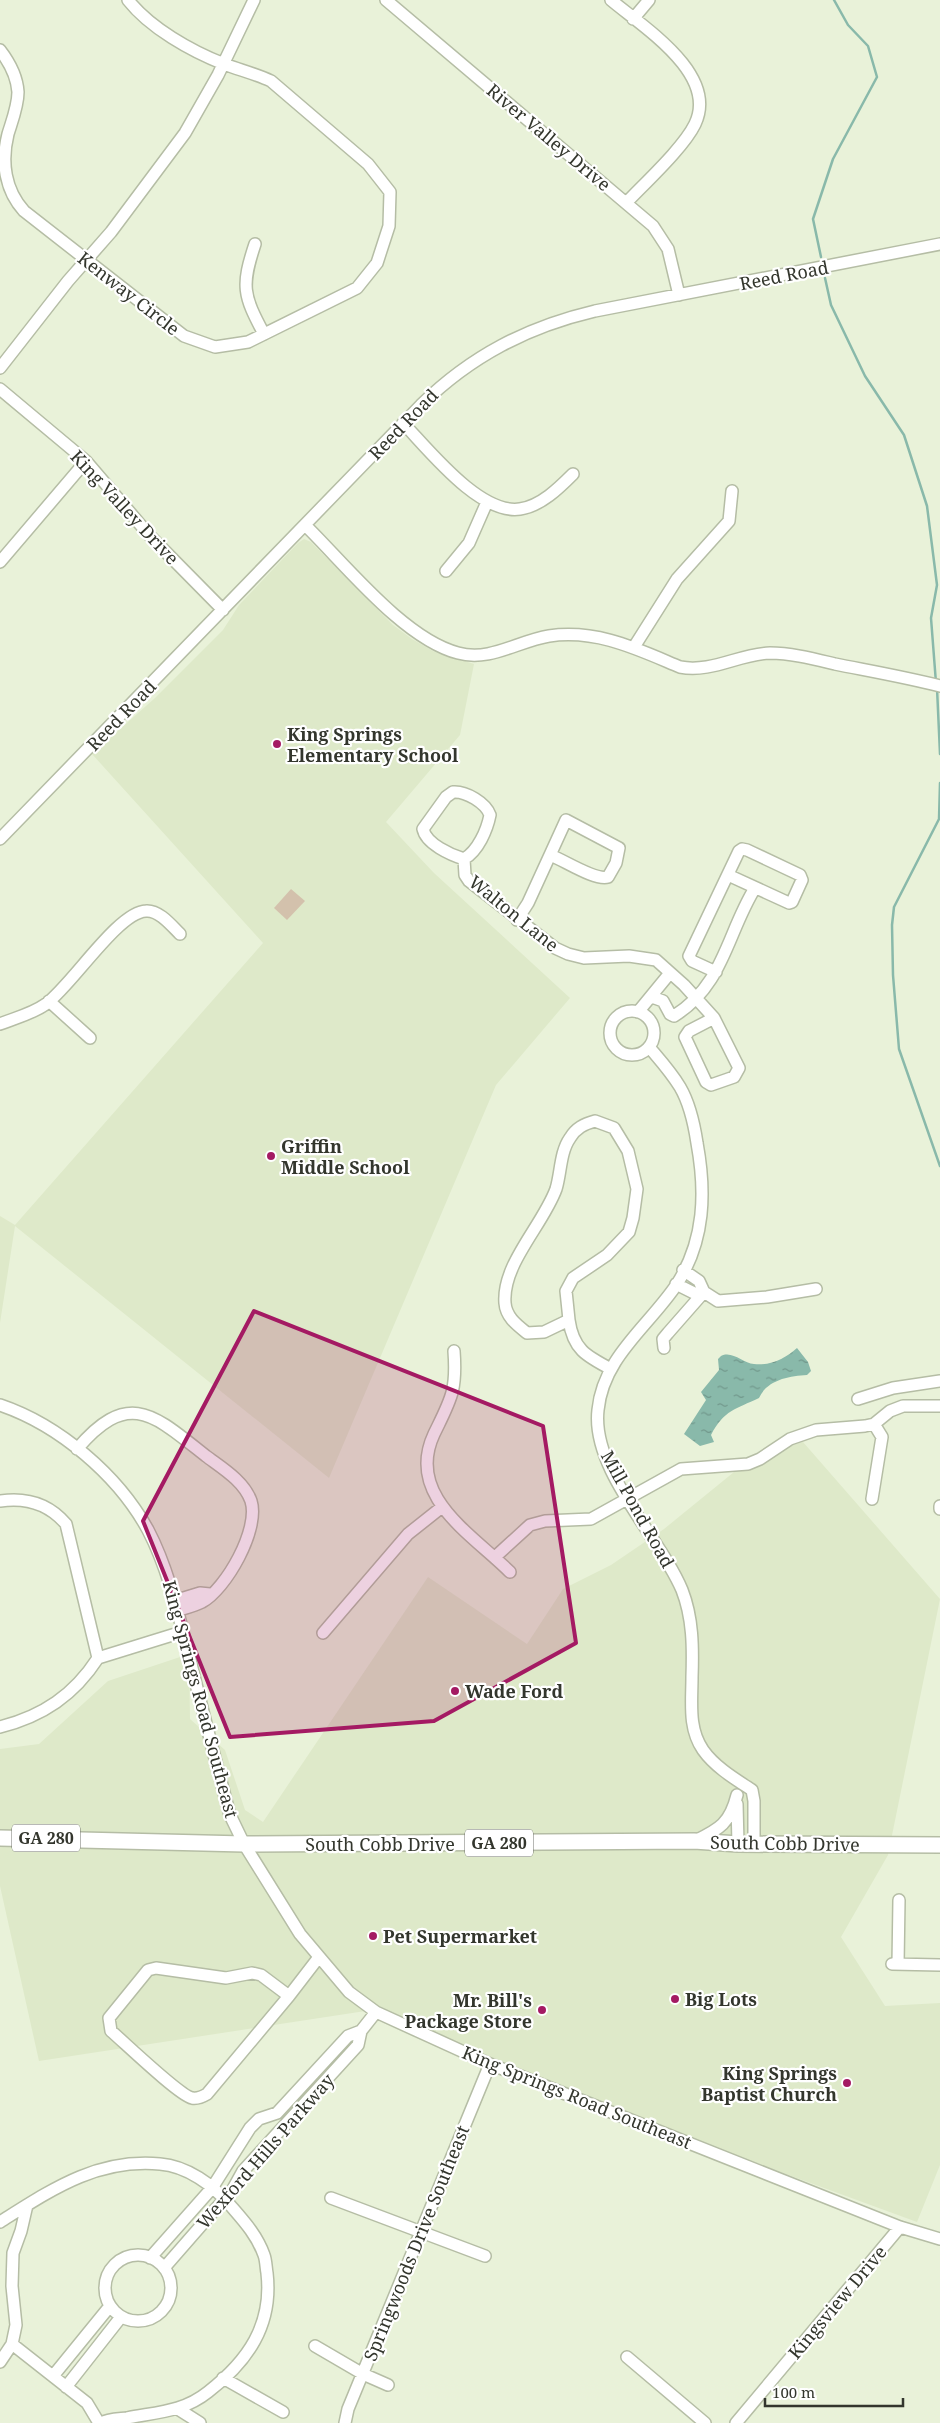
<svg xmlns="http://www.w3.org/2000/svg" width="940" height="2423" font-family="'Noto Serif',serif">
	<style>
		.built { fill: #dee9c9 }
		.pitch { fill: #d3c1ac }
		.water { fill: url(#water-ripples) }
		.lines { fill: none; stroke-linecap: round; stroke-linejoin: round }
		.stream { stroke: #89b9aa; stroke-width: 2.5 }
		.minor-casing { stroke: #b5bda5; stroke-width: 14 }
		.major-casing { stroke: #b5bda5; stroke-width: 18 }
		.minor { stroke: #fff; stroke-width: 11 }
		.major { stroke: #fff; stroke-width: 15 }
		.marked { fill: #a41a63; fill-opacity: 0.2; stroke: #a41a63; stroke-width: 4; stroke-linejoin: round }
		.poi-dot { fill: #a41a63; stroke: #fff; stroke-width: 2 }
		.labels { text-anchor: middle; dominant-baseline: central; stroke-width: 4.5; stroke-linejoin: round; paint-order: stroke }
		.shield { fill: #fff; stroke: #70726c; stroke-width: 1 }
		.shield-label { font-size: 16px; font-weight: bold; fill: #33362d }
		.street-label { font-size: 18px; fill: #33362d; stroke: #fff }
		.poi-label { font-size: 18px; font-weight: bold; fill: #33362d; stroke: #fff; text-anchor: start }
	</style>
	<defs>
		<pattern id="water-ripples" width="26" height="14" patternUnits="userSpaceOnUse" patternTransform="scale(1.25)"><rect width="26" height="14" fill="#89b9aa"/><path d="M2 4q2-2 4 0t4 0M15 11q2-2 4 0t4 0" fill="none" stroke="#71978b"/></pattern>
	</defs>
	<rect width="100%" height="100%" fill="#e9f2d9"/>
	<!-- built -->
	<path class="built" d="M304 539 311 542 393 625 412 639 433 651 474 664 460 735 386 822 434 873 570 998 496 1085 329 1478 15 1226 0 1323V1216L15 1225 263 943 92 754 155 698 223 630 239 605 298 543Z
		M803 1442 940 1599 888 1855 841 1937 885 2006 940 2003V2165L917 2222 748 2160 496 2062 372 2010 39 2061 0 1886V1749L39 1744 108 1681 189 1654 190 1719 225 1750 245 1810 263 1822 428 1577 527 1644 563 1589 611 1565 664 1529 750 1459Z"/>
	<!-- pitch -->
	<path class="pitch" d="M291 889 305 901 287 920 274 908Z"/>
	<!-- water -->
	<path class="water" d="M797 1348 808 1362 811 1371 807 1375C789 1376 767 1380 759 1398 736 1409 724 1410 711 1435L714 1442 700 1446 684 1434 706 1400 701 1392 719 1370 718 1359 721 1356C732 1350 743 1363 754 1364 771 1366 786 1358 797 1348Z"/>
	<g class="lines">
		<!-- stream -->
		<path class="stream" d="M821 257 813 219 833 159 877 77 868 46 848 25 834 0
			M825 278 831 305 865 376 904 435 927 506 937 585 931 618 936 683
			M937 688 940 754
			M940 783 939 819 894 907 892 925 893 975 899 1049 940 1166"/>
		<!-- minor casing -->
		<g class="minor-casing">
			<path id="minor" d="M386 0 653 226 668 249 679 295
				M611 0C643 27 719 74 695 124 684 147 646 182 627 202
				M633 19 649 0
				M0 50C10 63 17 76 18 92 18 106 12 121 8 134 1 162 5 190 24 211L184 336 215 347 248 342 357 288 377 263 389 226 390 192 368 164 271 81C256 74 240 70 224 64 191 51 150 28 128 0
				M255 244C241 286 243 295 264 334
				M0 368 68 281 111 232 185 133 218 75 254 0
				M0 389 86 461 150 536 223 610
				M403 423C429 450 480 515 520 509 541 506 559 488 573 474
				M305 525C345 564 404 639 458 653 490 662 518 641 549 636 597 629 637 649 680 667 712 673 739 654 770 653 791 653 814 659 835 664 870 671 905 677 940 686
				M0 562 86 461
				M446 571 469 543 487 502
				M634 647 677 579 729 521 732 491
				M453 792C466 791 486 803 490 815 487 830 478 851 464 859 451 855 426 844 423 829L446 797Z
				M566 820 619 848 616 863 608 877C595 881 564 860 550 855Z
				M0 839 421 405C471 356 527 327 595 311L940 244
				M464 859 465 875 469 881 555 948 568 954 584 958 629 956 656 960 684 985 714 1018
				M517 920 528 903 550 855
				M716 972 692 961 689 956 739 851 742 849 747 850 800 875 802 880 792 902 789 903 728 875
				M652 997 663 1001 670 1014
				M49 1001 90 1038
				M610 1033a22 22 0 1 1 44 0a22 22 0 1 1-44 0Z
				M638 1012 670 973
				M670 1014 674 1016C724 985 727 933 755 888
				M714 1018 739 1068 734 1077 711 1085 706 1082 685 1037 689 1031Z
				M0 1024C15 1018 32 1014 46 1004 72 985 118 912 146 911 159 910 171 925 180 934
				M649 1047C660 1060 671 1072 680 1087 690 1104 694 1123 697 1143 706 1192 705 1240 677 1284 649 1326 603 1357 598 1410 591 1470 660 1537 682 1590 693 1618 693 1648 692 1677 692 1703 688 1728 703 1750 715 1767 735 1779 752 1790L754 1801V1844
				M595 1121 614 1128 628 1151 637 1189 633 1218 629 1232 607 1255 573 1278 566 1291 569 1320 544 1332 527 1333C517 1325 506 1317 505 1303 502 1264 543 1225 556 1189 561 1173 560 1152 570 1138 576 1128 584 1124 595 1121Z
				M683 1270 699 1281 704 1292
				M676 1284 694 1293 704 1292 718 1301 767 1297 816 1289
				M569 1320C573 1349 586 1356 611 1369
				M664 1348 663 1339 668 1333 704 1292
				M454 1351C457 1391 451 1399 434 1434 405 1496 472 1534 510 1572
				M858 1399 893 1388 940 1381
				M0 1405C59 1425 118 1475 148 1530 169 1570 179 1617 190 1660 203 1712 216 1763 230 1815L244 1844 300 1934 349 1992 376 2012 490 2064 900 2227 940 2239
				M77 1449C129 1388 154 1415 206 1456 222 1468 244 1481 251 1501 260 1529 226 1589 202 1602 194 1606 185 1608 176 1611
				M872 1499 882 1437 874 1424
				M0 1501C27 1497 49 1504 66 1524L98 1658C74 1695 43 1716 0 1727
				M940 1509V1506
				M495 1557 530 1525 545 1521 591 1519 681 1469 748 1464 760 1459 790 1439 816 1430 865 1426 874 1424 890 1411 903 1406H940
				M174 1601 200 1593 210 1594
				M323 1633 408 1534 442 1507
				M98 1658 182 1632
				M737 1804 738 1844
				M695 1841C720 1829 730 1823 737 1795
				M892 1964 940 1965
				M898 1964 899 1900
				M289 1996 207 2094C202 2097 198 2099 192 2098 179 2095 125 2043 111 2031L109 2018 148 1970 156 1968 226 1978 252 1973 261 1975 289 1996 319 1957
				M331 2198 485 2256
				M0 2222C51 2190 97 2158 160 2164 187 2166 213 2185 230 2205 243 2220 257 2235 264 2255 266 2260 266 2268 267 2273 273 2325 248 2361 208 2392 183 2412 157 2412 127 2418 118 2419 108 2419 101 2423
				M105 2288a33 33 0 1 1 66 0a33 33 0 1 1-66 0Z
				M150 2258 212 2188 250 2128 259 2119 277 2113 348 2036 361 2031 376 2012
				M164 2268 233 2189 243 2171 358 2045 361 2031
				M12 2344 87 2403 99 2423
				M315 2346 363 2374 388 2385
				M627 2357 705 2423
				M0 2362 12 2344 16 2325 12 2286 13 2253 21 2231 27 2205
				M53 2376 110 2306
				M223 2378 283 2412
				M66 2387 121 2317
				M178 2409 200 2423
				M345 2423 348 2409 490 2064
				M736 2423 900 2227"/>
		</g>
		<!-- major casing -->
		<g class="major-casing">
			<path id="major" d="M0 1838 244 1844 694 1841 738 1844 940 1845"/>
		</g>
		<!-- minor -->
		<use href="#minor" class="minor"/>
		<!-- major -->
		<use href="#major" class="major"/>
	</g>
	<!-- marked area -->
	<path class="marked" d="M254 1311 543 1426 576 1643 434 1721 230 1737 143 1521Z"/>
	<!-- markers -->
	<g class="poi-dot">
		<circle cx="277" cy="744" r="5"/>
		<circle cx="271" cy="1156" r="5"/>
		<circle cx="455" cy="1691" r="5"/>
		<circle cx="373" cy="1936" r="5"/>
		<circle cx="675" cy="1999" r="5"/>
		<circle cx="542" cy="2010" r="5"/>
		<circle cx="847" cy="2083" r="5"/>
	</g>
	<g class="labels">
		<!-- shield labels -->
		<g class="shield">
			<rect x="12" y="1824.5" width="68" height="27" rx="4"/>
			<rect x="465" y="1829.5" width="68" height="27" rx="4"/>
		</g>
		<g class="shield-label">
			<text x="46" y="1838">GA 280</text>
			<text x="499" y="1843">GA 280</text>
		</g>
		<!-- street labels -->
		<g class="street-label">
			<text transform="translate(549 137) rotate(40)">River Valley Drive</text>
			<text transform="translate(784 275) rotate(-11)">Reed Road</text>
			<text transform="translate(129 293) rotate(38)">Kenway Circle</text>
			<text transform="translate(403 424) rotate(-46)">Reed Road</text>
			<text transform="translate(125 507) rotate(47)">King Valley Drive</text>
			<text transform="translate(121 715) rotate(-46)">Reed Road</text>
			<text transform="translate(514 913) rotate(39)">Walton Lane</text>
			<text transform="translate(638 1509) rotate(61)">Mill Pond Road</text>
			<text transform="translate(201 1699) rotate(75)">King Springs Road Southeast</text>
			<text transform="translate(785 1843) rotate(1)">South Cobb Drive</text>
			<text x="380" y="1844">South Cobb Drive</text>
			<text transform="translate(577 2097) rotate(22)">King Springs Road Southeast</text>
			<text transform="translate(265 2151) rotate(-49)">Wexford Hills Parkway</text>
			<text transform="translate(416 2243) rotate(-68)">Springwoods Drive Southeast</text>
			<text transform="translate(837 2302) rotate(-50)">Kingsview Drive</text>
		</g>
		<!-- poi labels -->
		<g class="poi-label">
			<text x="287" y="734">King Springs<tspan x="287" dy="21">Elementary School</tspan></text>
			<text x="281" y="1146">Griffin<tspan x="281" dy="21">Middle School</tspan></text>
			<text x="465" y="1691">Wade Ford</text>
			<text x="383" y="1936">Pet Supermarket</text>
			<text x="685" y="1999">Big Lots</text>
			<text x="532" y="2000" text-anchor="end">Mr. Bill's<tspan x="532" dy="21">Package Store</tspan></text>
			<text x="837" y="2073" text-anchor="end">King Springs<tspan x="837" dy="21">Baptist Church</tspan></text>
		</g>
	</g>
	<!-- scale -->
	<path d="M765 2398v8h138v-8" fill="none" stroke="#33362d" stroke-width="2.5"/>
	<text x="772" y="2398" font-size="15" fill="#33362d" stroke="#ffffff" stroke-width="4" paint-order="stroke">100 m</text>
</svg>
